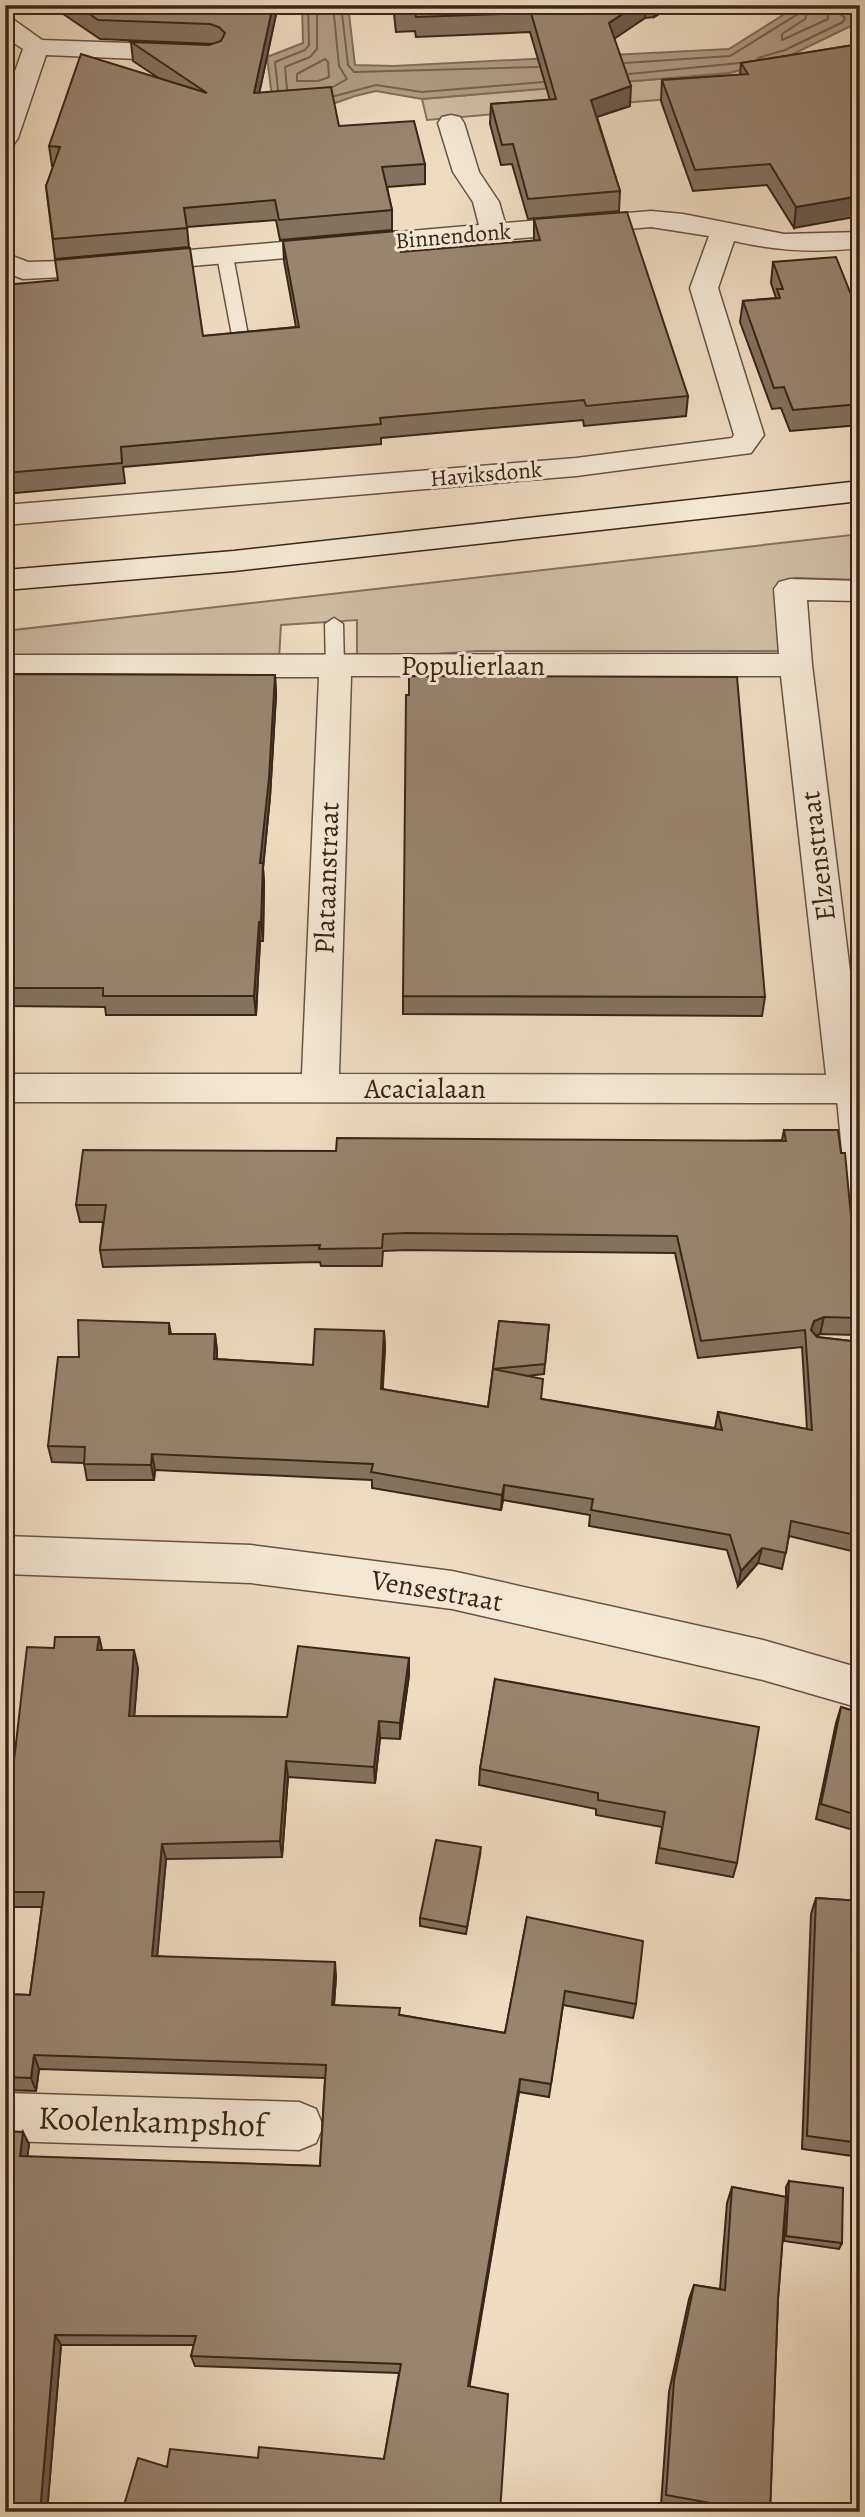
<svg xmlns="http://www.w3.org/2000/svg" width="865" height="2517" font-family="Alegreya,serif">
	<style>
		.green { fill: #cebda3; stroke: #84725e; stroke-width: 2 }
		.water { fill: #b09e86; stroke: #806e5a; stroke-width: 2 }
		.lines { fill: none; stroke-linecap: round; stroke-linejoin: round }
		.shore { stroke: #74624f; stroke-width: 2 }
		.lane-casing { stroke: #665442; stroke-width: 3 }
		.street-casing { stroke: #665442; stroke-width: 3 }
		.secondary-casing { stroke: #392618; stroke-width: 3 }
		.lane { fill: #f3e8d5; fill-rule: evenodd }
		.street { fill: #f3e8d5; fill-rule: evenodd }
		.secondary { fill: #f3e8d5; fill-rule: evenodd }
		.wall { fill: #82725f; stroke: #392618; stroke-width: 2 }
		.shaded-wall { fill: #6a5d4e; stroke: #392618; stroke-width: 2 }
		.building { fill: #97856f; stroke: #392618; stroke-width: 2 }
		.labels { text-anchor: middle; dominant-baseline: central; stroke-width: 6; stroke-linejoin: round; paint-order: stroke }
		.far-street-label { font-size: 23px; fill: #392618; stroke: #f3e8d5 }
		.street-label { font-size: 28px; fill: #392618; stroke: #f3e8d5 }
		.near-street-label { font-size: 33px; fill: #392618; stroke: #f3e8d5 }
	</style>
	<rect width="100%" height="100%" fill="#eddcbf"/>
	<filter id="stains"><feTurbulence type="fractalNoise" baseFrequency=".00286" numOctaves="4"/><feColorMatrix values="0 0 0 0 .2 0 0 0 0 .09 0 0 0 0 .02 0 0 0 .5 -.17"/></filter>
	<radialGradient id="worn" r=".72"><stop offset=".6" stop-color="#630" stop-opacity="0"/><stop offset="1" stop-color="#630" stop-opacity=".3"/></radialGradient>
	<!-- green -->
	<path class="green" d="M769 63 749 92 427 120 422 99 728 73Z
		M860 534V580L795 578 774 590 784 651H476L357 660V620L281 625 279 659 5 656V631Z"/>
	<!-- water -->
	<path class="water" d="M302 5H348L355 65 394 66 729 49 799 5H835L860 14 857 23 787 57 729 73 422 99 376 91 355 96 324 107 273 105 267 57 303 43Z"/>
	<g class="lines">
		<!-- shore -->
		<path class="shore" d="M333 5 339 66 347 79 333 87
			M341 5 348 65 354 72 538 67
			M810 5 805 19 782 34V40L828 19V5
			M758 58 785 50 843 22 845 18 838 12 836 5
			M325 59 328 62 329 77 318 81H297V74Z
			M625 63 730 56 798 14 801 5
			M629 74 739 63
			M287 89 285 67 310 57 317 49V5
			M278 90 275 62 305 50 309 45 308 5
			M335 96 376 85 422 92 543 82"/>
		<!-- lane casing -->
		<g class="lane-casing">
			<path id="lane" d="M225 251 233 256 248 335 240 340 232 335 217 256Z
				M334 618 343 624 344 667 335 673 326 667 325 624Z
				M846 1081 853 1083 856 1089 860 1126V1241L853 1239 850 1233 836 1089 839 1083Z"/>
		</g>
		<!-- street casing -->
		<g class="street-casing">
			<path id="street" d="M5 18 14 20 42 40 184 45 193 48 197 53 193 58 184 61 46 55 18 138 14 144 5 146V99L23 49 5 37Z
				M451 115 460 117 464 123 479 172 499 202 505 223 651 211 683 214 784 234 860 232V248C816 253 777 251 734 241L718 288 764 435 751 453 576 476 5 525V505L576 458 732 438 734 435 690 288 709 236 651 227 63 277 23 279 5 272V253L28 262 63 261 479 225 473 202 453 172 438 123 442 117Z
				M790 579 860 581V601L807 600 812 665 860 1052V1103L5 1102V1074H302L319 677H5V655L779 654 774 589 779 582ZM351 676H781L826 1075 339 1074Z
				M5 1536 251 1545 452 1571 763 1640 860 1668V1708L763 1680 452 1609 251 1583 5 1574Z
				M5 2093 299 2102 316 2109 323 2126 316 2143 299 2150 5 2141Z"/>
		</g>
		<!-- secondary casing -->
		<g class="secondary-casing">
			<path id="secondary" d="M860 481V501L234 571 5 590V570L234 551Z"/>
		</g>
		<!-- lane -->
		<use href="#lane" class="lane"/>
		<!-- street -->
		<use href="#street" class="street"/>
		<!-- secondary -->
		<use href="#secondary" class="secondary"/>
	</g>
	<!-- wall -->
	<path class="wall" d="M50 5H278L259 93 425 164V184L387 187 392 210V230L280 240 276 220 187 227 189 247 55 259 46 186 54 166H52L49 146 157 77 133 61 131 42 209 45 213 44 100 39Z
		M393 5H673L654 17 645 18 614 38 630 106 597 117 620 191 619 211 528 219 512 164 501 165 490 124 491 104 550 100 530 32 416 37 415 31 396 32Z
		M860 44 794 228 767 185 693 191 661 101 662 80 740 75 741 63Z
		M534 219 688 396 686 416 584 426 583 420 381 438V444L123 467 125 483 5 494V285L203 336 296 327 284 261 283 241 401 252 534 241Z
		M773 262 852 297H860V425L790 431 781 408 772 409 740 322 743 301 776 298 771 283Z
		M858 595H860V650L855 615Z
		M5 674 275 675 276 695 270 797 263 868 264 883 263 941H260L256 1015H106L105 1007 5 1006Z
		M403 996 765 997 762 1016 403 1014Z
		M784 1130 841 1153 851 1216 855 1223 860 1225V1266H858L859 1318 855 1335 820 1334 816 1336 817 1337 859 1342 860 1553 789 1536 782 1569 758 1563 738 1586 727 1550 589 1526 590 1515 503 1500 501 1510 372 1488V1480L155 1470 154 1480H87L84 1463 52 1462 48 1446 79 1357 169 1323 171 1334H215L217 1351V1359L313 1365 384 1331 385 1348 382 1389 488 1407 499 1321 549 1325 544 1374 526 1376 542 1399 715 1428 718 1412 807 1429 802 1347 698 1358 675 1253 407 1250 383 1251 382 1266H321L320 1262 103 1267 100 1250 103 1222H80L76 1205 336 1151 782 1140Z
		M99 1637 102 1650 138 1668 134 1716 287 1717 409 1658V1675L400 1739 380 1738 375 1783 288 1777 282 1857 166 1859 157 1956 336 1976 334 2005 401 2015 505 2033 527 1917 636 2004 633 2018 563 2005 549 2097 519 2092 469 2386 500 2512 167 2467 258 2458 384 2459 399 2373 195 2366 191 2356 194 2345H61L47 2512H5V2131L29 2144 27 2157 320 2166 325 2078 39 2069 36 2091 5 2090V1994L30 1995 42 1907H5V1839L54 1648Z
		M495 1679 737 1863 733 1877 656 1863 662 1827 596 1815V1809L479 1785 480 1769Z
		M841 1707 860 1713V1832L816 1819 836 1723Z
		M480 1855 466 1934 420 1926V1918Z
		M816 1898 860 1901V2157L802 2149 811 1914Z
		M789 2181 842 2243 839 2249 784 2241 785 2206 778 2299 770 2512H696L661 2505 669 2392 689 2299 694 2285 720 2289 727 2203 732 2187 786 2197V2187Z"/>
	<!-- shaded-wall -->
	<path class="shaded-wall" d="M273 5H278L255 113 254 93Z
		M636 5H646L645 18 608 43 609 23Z
		M655 5H673L654 17Z
		M631 86 630 106 590 119 591 100Z
		M860 196V216L794 228 796 207Z
		M275 675 276 695 270 797 263 868 264 883 263 941 261 922 260 863Z
		M259 922 260 941 256 1015 254 996Z
		M824 1317 820 1334 811 1338V1330L814 1321Z
		M384 1331 385 1348 382 1405 381 1389Z
		M215 1334 217 1351 216 1375 214 1359Z
		M152 1454 155 1470 154 1480 151 1465Z
		M504 1485 503 1500 501 1510 502 1495Z
		M762 1548 758 1563 738 1586 741 1571Z
		M99 1637 103 1654 97 1650Z
		M134 1650 138 1668 133 1733 129 1716Z
		M409 1658V1675L400 1739V1723Z
		M379 1721 380 1738 375 1783 374 1767Z
		M286 1761 288 1777 282 1857 280 1841Z
		M162 1844 166 1859 156 1970 152 1956Z
		M335 1962 336 1976 333 2019 332 2005Z
		M34 2055 39 2069 36 2091 31 2078Z
		M520 2079 519 2092 468 2395V2386Z
		M23 2132 29 2144 26 2169 20 2156Z
		M55 2335 61 2345 47 2512H40Z"/>
	<!-- building -->
	<path class="building" d="M77 5H273L254 93 331 87 339 126 414 121 425 164 382 167 392 210 279 220 275 200 184 208 187 228 53 239 46 186 60 147 49 146 81 54 207 93 131 42 209 45 221 41 225 33 219 27 210 24 98 20Z
		M395 5H636L609 23 631 86 591 100 620 191 528 199 513 144 502 145 491 104 556 99 531 13 416 17 415 11 396 12Z
		M860 44V196L796 207 770 164 695 170 662 80 748 74 741 63Z
		M627 212 688 396 586 406 584 400 380 418 381 424 121 447 122 463 5 473V285L58 280 55 260 190 248 203 336 299 327 283 241 397 231 401 252 540 240 534 219Z
		M836 257 852 297H860V404L793 410 784 387 774 388 743 301 780 298 777 289H783L773 262Z
		M5 674 275 675 269 778 260 863H263L261 922H259L254 996H103V988H5Z
		M409 676 737 677 765 997 403 996 406 695H409Z
		M784 1130H838L841 1153H845L851 1216 855 1223 860 1225V1249H858L859 1318 824 1317 814 1321 811 1330 817 1337 859 1342 860 1536 791 1521 786 1553 762 1548 741 1571 730 1535 591 1510 593 1499 504 1485 502 1495 371 1472 373 1464 152 1454 151 1465 84 1464 85 1447 48 1446 58 1357H79L78 1320 169 1323V1334H215L214 1359 313 1365 315 1329 384 1331 381 1389 488 1407 493 1369 543 1379 541 1399 722 1430 718 1412 812 1430 805 1330 701 1341 677 1236 407 1233 383 1234 382 1248 319 1249 320 1245 100 1250 106 1205H76L83 1150 336 1151 337 1138 786 1141Z
		M499 1321 549 1325 545 1364 493 1369Z
		M55 1637H99L97 1650H134L129 1716 287 1717 298 1646 409 1658 400 1723 379 1721 374 1767 286 1761 280 1841 162 1844 152 1956 335 1962 332 2005 400 2008 399 2015 505 2033 527 1917 643 1941 636 2004 565 1991 551 2084 520 2079 468 2386 508 2394 500 2512H122L138 2458 167 2467 170 2449 258 2458 259 2447 384 2459 401 2364 191 2356 196 2336 55 2335 40 2512H5V2131L23 2132 20 2156 320 2166 326 2065 34 2055 31 2078 5 2077V1994L30 1995 44 1892H5V1839L27 1647 54 1648Z
		M495 1679 759 1727 737 1863 659 1848 665 1812 598 1800V1793L480 1769Z
		M841 1707 860 1713V1816L821 1804Z
		M436 1840 481 1847 467 1927 420 1918Z
		M816 1898 860 1901V2143L807 2136Z
		M789 2181 843 2188 842 2243 786 2236Z
		M732 2187 786 2197 778 2299 770 2512H727V2506L666 2495 674 2380 694 2285 725 2290Z"/>
	<g class="labels">
		<!-- far-street labels -->
		<g class="far-street-label">
			<text transform="translate(453 236) rotate(-5)">Binnendonk</text>
			<text transform="translate(486 474) rotate(-5)">Haviksdonk</text>
		</g>
		<!-- street labels -->
		<g class="street-label">
			<text x="473" y="666">Populierlaan</text>
			<text transform="translate(818 856) rotate(-97)">Elzenstraat</text>
			<text transform="translate(327 878) rotate(-88)">Plataanstraat</text>
			<text x="425" y="1089">Acacialaan</text>
			<text transform="translate(437 1591) rotate(10)">Vensestraat</text>
		</g>
		<!-- near-street labels -->
		<g class="near-street-label">
			<text transform="translate(152 2121) rotate(2)">Koolenkampshof</text>
		</g>
	</g>
	<!-- margin -->
	<rect width="865" height="2517" fill="none" stroke="#eddcbf" stroke-width="28"/>
	<rect x="7" y="7" width="851" height="2503" fill="none" stroke="#392618" stroke-width="3.5"/>
	<rect x="14" y="14" width="837" height="2489" fill="none" stroke="#392618" stroke-width="2"/>
	<rect width="100%" height="100%" filter="url(#stains)"/>
	<rect width="100%" height="100%" fill="url(#worn)"/>
</svg>
